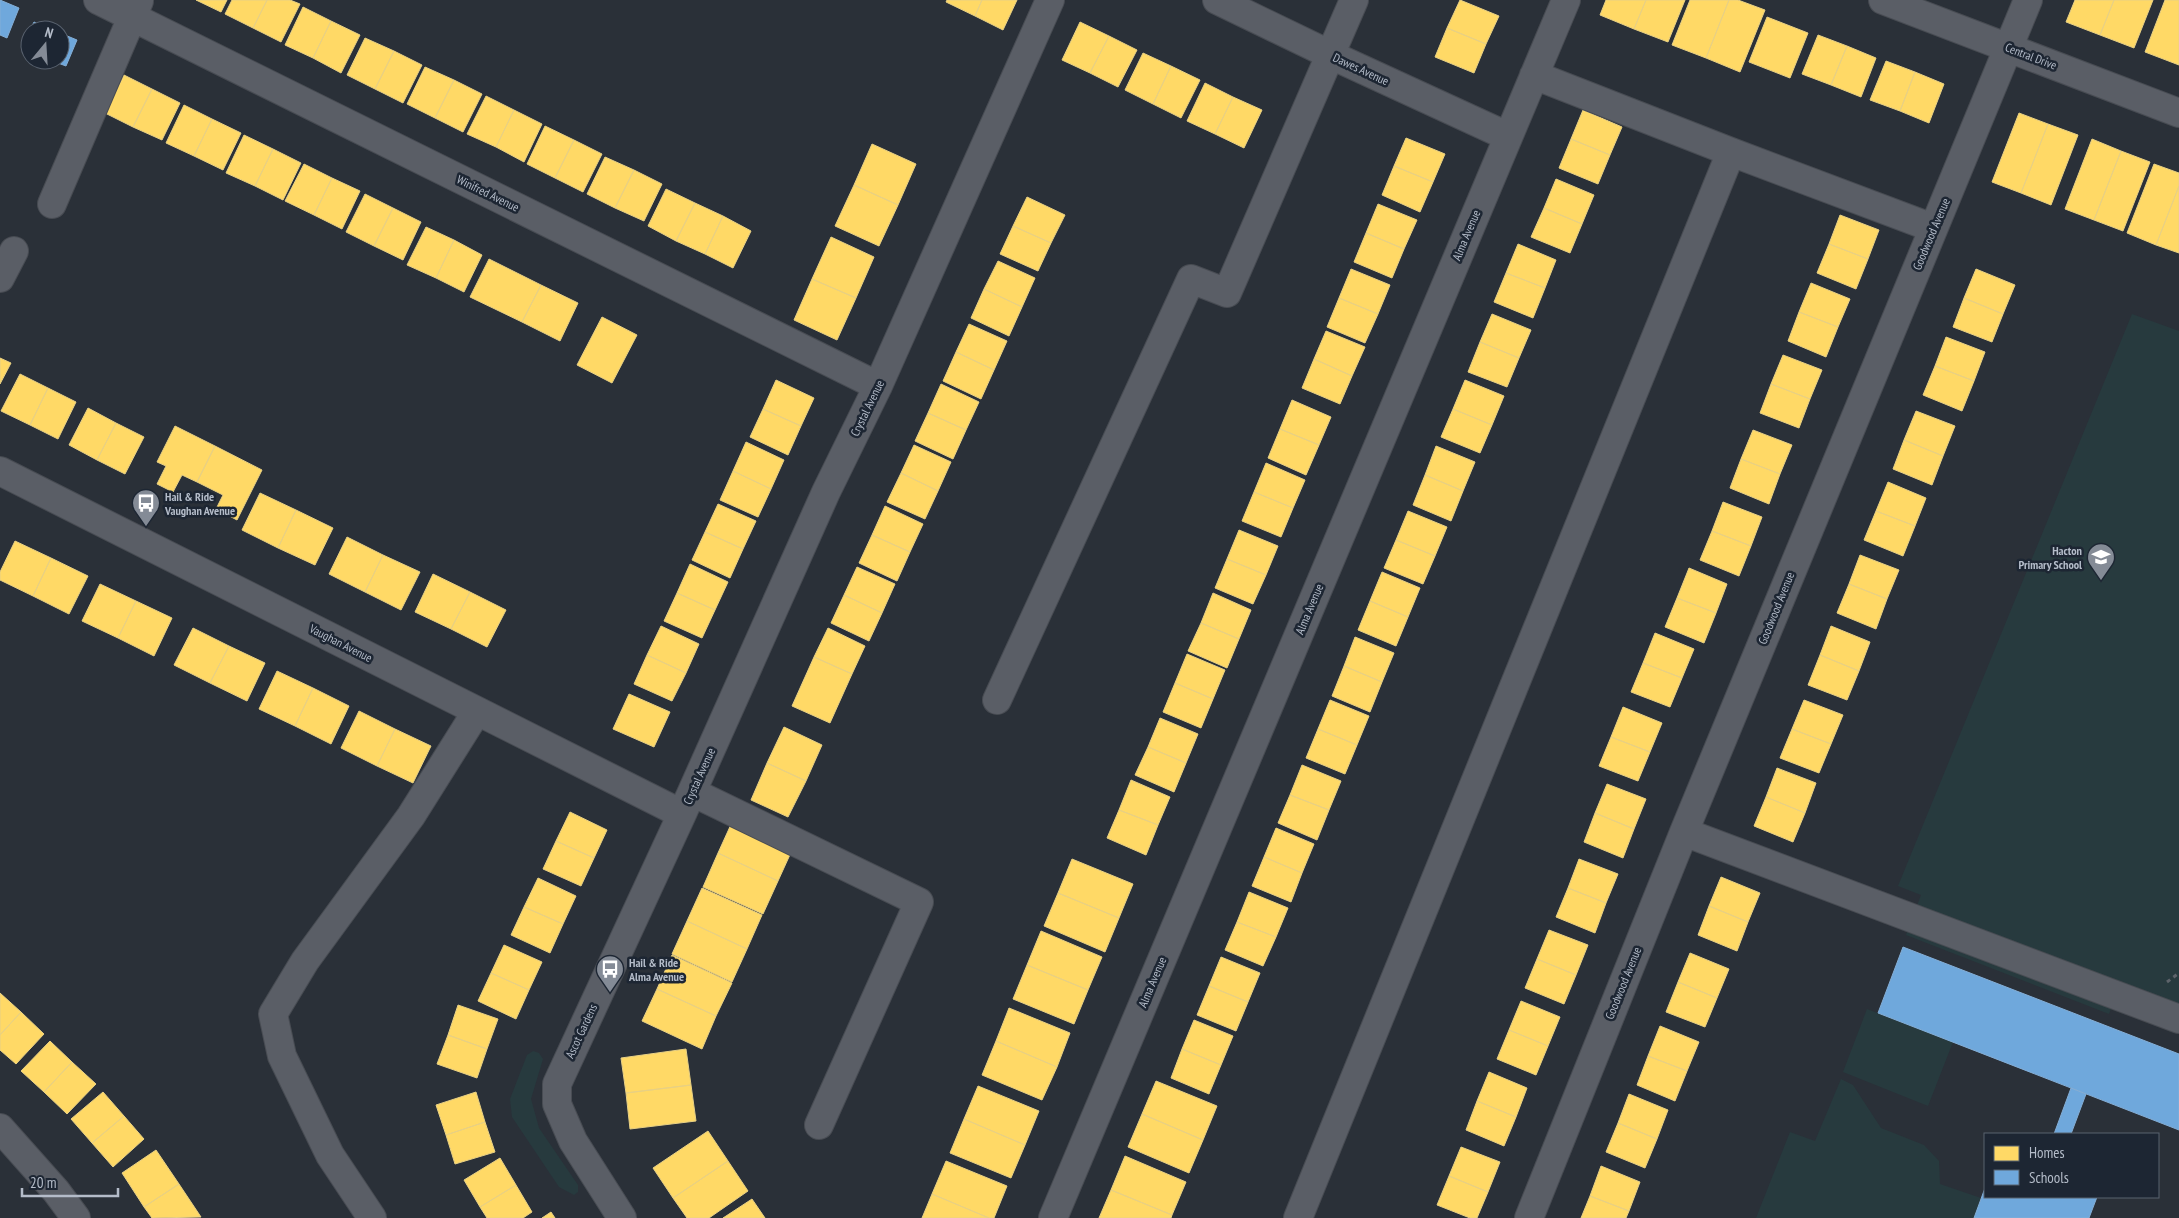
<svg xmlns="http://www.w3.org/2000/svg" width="2179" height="1218" font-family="'PT Sans Narrow',sans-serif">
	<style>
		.green { fill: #273a3e }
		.homes { fill: #ffd966; stroke: #e8d084 }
		.schools { fill: #6fa8dc; stroke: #84aed6 }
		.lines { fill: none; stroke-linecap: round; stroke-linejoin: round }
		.minor-casing { stroke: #484c53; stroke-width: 30 }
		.path { stroke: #5d636a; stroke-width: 3; stroke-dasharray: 4 4; stroke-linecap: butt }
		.minor { stroke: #5a5e66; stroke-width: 28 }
		.labels { text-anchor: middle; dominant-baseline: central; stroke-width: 5; stroke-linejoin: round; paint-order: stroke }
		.street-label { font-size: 12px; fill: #b4bcc9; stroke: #1d2633 }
		.poi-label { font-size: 12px; font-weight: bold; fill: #b4bcc9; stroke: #1d2633; text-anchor: start }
	</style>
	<rect width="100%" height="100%" fill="#2a3038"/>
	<!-- green -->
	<path class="green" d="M2132 314 2179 331V1006L2121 984 2109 1014 1906 935 1921 895 1898 886Z
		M1867 1009 1953 1042 1928 1106 1843 1072Z
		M533 1051 539 1053 543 1059 531 1099 539 1128 578 1185V1192L574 1195 559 1187 512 1117 510 1099 527 1055Z
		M1841 1079 1853 1085 1881 1128 1924 1145 1939 1161 1940 1184 1981 1198 1974 1218H1756L1790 1132 1815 1141Z"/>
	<!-- homes -->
	<path class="homes" d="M196 0H227L221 12Z
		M232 0H267L253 28 225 14Z
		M267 0H290L300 4 281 42 253 28Z
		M947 0H982L975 16 946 2Z
		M982 0H1017L1003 30 975 16Z
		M1460 0 1499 16 1486 44 1447 28Z
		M1606 0H1646L1634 29 1600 15Z
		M1646 0H1685L1668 42 1634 29Z
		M1690 0H1729L1706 58 1672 45Z
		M1729 0H1738L1765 10 1740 72 1706 58Z
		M2075 0H2114L2100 35 2066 22Z
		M2114 0H2153L2134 48 2100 35Z
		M2165 0H2179V65L2145 52Z
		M303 7 331 21 313 58 285 45Z
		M1767 17 1808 33 1790 78 1749 62Z
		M331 21 360 35 341 73 313 58Z
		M1080 22 1109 36 1090 73 1062 60Z
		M1447 28 1486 44 1474 73 1435 57Z
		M1818 35 1847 46 1831 85 1802 74Z
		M1109 36 1137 50 1118 87 1090 73Z
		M365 38 394 51 375 89 347 75Z
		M1847 46 1876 58 1861 97 1831 85Z
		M394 51 422 65 403 103 375 89Z
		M1143 53 1171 66 1153 104 1125 90Z
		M1886 61 1915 72 1900 111 1870 100Z
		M1171 66 1200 80 1181 118 1153 104Z
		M425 67 454 80 435 118 407 104Z
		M1915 72 1944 84 1929 123 1900 111Z
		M124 75 152 89 133 127 105 113Z
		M454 80 482 94 463 132 435 118Z
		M1205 83 1233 97 1215 134 1187 121Z
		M152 89 180 103 162 140 133 127Z
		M486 96 514 110 496 147 467 134Z
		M1233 97 1262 110 1244 148 1215 134Z
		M184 105 212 119 194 156 166 143Z
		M514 110 542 124 524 162 496 147Z
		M1583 110 1622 127 1610 155 1571 139Z
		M2019 113 2048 124 2021 193 1992 182Z
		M212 119 241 133 223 170 194 156Z
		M2048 124 2078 135 2051 205 2021 193Z
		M545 126 574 140 555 178 527 164Z
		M244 135 273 149 255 186 226 173Z
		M1406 138 1445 154 1433 182 1394 166Z
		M1571 139 1610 155 1598 184 1559 168Z
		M2092 139 2121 151 2094 220 2065 209Z
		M574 140 602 154 583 192 555 178Z
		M872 144 916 164 898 205 854 185Z
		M273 149 301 163 283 200 255 186Z
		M2121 151 2150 162 2123 231 2094 220Z
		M605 157 634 170 615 208 587 194Z
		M304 164 332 178 314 215 285 201Z
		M2154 164 2179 173V186L2156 245 2127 233Z
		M1394 166 1433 182 1420 212 1382 195Z
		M634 170 662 184 644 221 615 208Z
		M332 178 360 191 342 229 314 215Z
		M1556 179 1594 195 1582 224 1544 208Z
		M854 185 898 205 879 246 835 226Z
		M2179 186V253L2156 245Z
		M666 189 695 203 676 241 648 226Z
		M365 194 393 208 374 246 346 232Z
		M1027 197 1065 215 1051 243 1013 226Z
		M695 203 723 216 705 254 676 241Z
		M1378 204 1417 220 1404 249 1366 233Z
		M393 208 421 222 403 260 374 246Z
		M1544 208 1582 224 1570 253 1531 237Z
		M1840 215 1879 230 1868 259 1829 244Z
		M723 216 751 231 733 268 705 254Z
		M1013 226 1051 243 1038 271 1000 254Z
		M426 227 454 240 436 278 407 265Z
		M1366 233 1404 249 1392 278 1354 262Z
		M831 237 874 257 856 298 812 279Z
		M454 240 482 255 464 292 436 278Z
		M1518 244 1556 260 1545 288 1506 273Z
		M1829 244 1868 259 1856 289 1817 273Z
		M489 259 541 285 522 322 470 297Z
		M998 261 1035 278 1022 307 984 289Z
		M1351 269 1390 285 1378 314 1339 298Z
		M1976 269 2015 285 2003 314 1964 298Z
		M1506 273 1545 288 1533 318 1494 302Z
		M812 279 856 298 837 340 794 320Z
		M1811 283 1850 299 1838 327 1799 312Z
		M541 285 578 303 560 341 522 322Z
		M984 289 1022 307 1009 336 971 318Z
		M1339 298 1378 314 1365 343 1327 327Z
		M1964 298 2003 314 1992 342 1953 327Z
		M1799 312 1838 327 1826 357 1788 341Z
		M1492 314 1531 330 1519 358 1480 342Z
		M602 317 637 335 612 383 577 365Z
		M969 324 1007 341 994 370 956 352Z
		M1326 331 1365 347 1352 376 1314 359Z
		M1946 337 1985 352 1974 381 1935 366Z
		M1480 342 1519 358 1507 387 1468 372Z
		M956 352 994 370 981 399 943 381Z
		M1783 355 1822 370 1810 399 1771 384Z
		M0 358 11 363 0 384Z
		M1314 359 1352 376 1340 404 1302 388Z
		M1935 366 1974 381 1962 411 1923 395Z
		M20 374 48 388 30 425 1 411Z
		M776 380 814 398 801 426 763 409Z
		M1465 380 1504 396 1492 425 1453 409Z
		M941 384 979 402 966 430 928 413Z
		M1771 384 1810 399 1799 428 1760 413Z
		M48 388 76 402 58 439 30 425Z
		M1292 400 1331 417 1319 445 1280 429Z
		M88 408 116 423 97 460 69 445Z
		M763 409 801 426 788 455 750 437Z
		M1453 409 1492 425 1480 453 1441 437Z
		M1916 411 1955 426 1943 456 1904 440Z
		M928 413 966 430 953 459 915 441Z
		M116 423 144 437 125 474 97 460Z
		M175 426 215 446 197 482 182 475 173 492 157 484 166 466 157 462Z
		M1280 429 1319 445 1306 475 1268 458Z
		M1753 430 1792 445 1780 474 1741 459Z
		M1904 440 1943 456 1932 485 1893 469Z
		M746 442 784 460 771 489 733 471Z
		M914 445 951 462 938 491 901 473Z
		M215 446 262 470 237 520 216 509 223 495 197 482Z
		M1436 446 1475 462 1463 491 1425 475Z
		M1741 459 1780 474 1769 504 1730 488Z
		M1266 463 1305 480 1293 508 1254 492Z
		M733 471 771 489 758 517 720 500Z
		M901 473 938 491 925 519 887 502Z
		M1425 475 1463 491 1451 521 1413 505Z
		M1888 482 1926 498 1915 526 1876 511Z
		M1254 492 1293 508 1281 537 1242 521Z
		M260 493 296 510 278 548 242 530Z
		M1723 502 1762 517 1751 546 1712 531Z
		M718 504 756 521 743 549 705 532Z
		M885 506 923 524 910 552 872 535Z
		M296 510 333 528 315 565 278 548Z
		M1408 511 1447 527 1435 556 1396 540Z
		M1876 511 1915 526 1903 556 1864 540Z
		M1239 530 1278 546 1266 575 1227 559Z
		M1712 531 1751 546 1739 576 1700 560Z
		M705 532 743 549 730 578 692 560Z
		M872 535 910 552 897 581 859 563Z
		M347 537 383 555 365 592 329 574Z
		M1396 540 1435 556 1423 584 1384 568Z
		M15 541 51 558 33 596 0 580V572Z
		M383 555 420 572 401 610 365 592Z
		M1860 555 1899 570 1887 599 1849 584Z
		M51 558 88 576 69 614 33 596Z
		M1227 559 1266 575 1253 604 1215 588Z
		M690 564 728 582 715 610 677 593Z
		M857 567 895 584 882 613 844 595Z
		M1689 568 1727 584 1716 613 1677 598Z
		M1382 572 1420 588 1408 617 1370 601Z
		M433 574 470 592 451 629 415 612Z
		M100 584 136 601 118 638 82 621Z
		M1849 584 1887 599 1876 629 1837 613Z
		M470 592 506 610 487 647 451 629Z
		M677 593 715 610 702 638 664 621Z
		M1213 593 1251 610 1239 639 1201 623Z
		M844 595 882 613 869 641 831 623Z
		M1677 598 1716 613 1704 643 1665 627Z
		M136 601 172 618 154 656 118 638Z
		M1370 601 1408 617 1396 646 1358 630Z
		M1201 623 1239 639 1227 668 1188 651Z
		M661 626 699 644 686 673 647 655Z
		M1831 626 1870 642 1859 671 1820 655Z
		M193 628 229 646 210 683 174 665Z
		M828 628 865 646 852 674 814 657Z
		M1655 633 1694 649 1682 678 1643 663Z
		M1355 637 1394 653 1382 682 1344 666Z
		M229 646 265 663 247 701 210 683Z
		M1187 654 1225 670 1213 699 1175 683Z
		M647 655 686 673 672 701 634 684Z
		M1820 655 1859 671 1847 700 1808 685Z
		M814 657 852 674 830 723 792 706Z
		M1643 663 1682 678 1670 707 1631 692Z
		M1344 666 1382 682 1370 712 1332 696Z
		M277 671 313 688 295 726 259 709Z
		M1175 683 1213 699 1201 728 1163 712Z
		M313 688 349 706 331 744 295 726Z
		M629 694 670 712 654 747 613 729Z
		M1330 700 1369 716 1357 745 1318 729Z
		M1804 700 1843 715 1831 744 1792 729Z
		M1623 707 1662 723 1650 752 1611 737Z
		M359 711 395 729 377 766 341 748Z
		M1160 718 1198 734 1186 763 1148 747Z
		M784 727 822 745 806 781 767 763Z
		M395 729 431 746 413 783 377 766Z
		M1318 729 1357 745 1345 774 1306 758Z
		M1792 729 1831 744 1819 773 1780 758Z
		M1611 737 1650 752 1638 781 1599 766Z
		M1148 747 1186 763 1174 792 1135 775Z
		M767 763 806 781 788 817 751 800Z
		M1302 765 1341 781 1329 810 1290 795Z
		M1777 768 1816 783 1805 813 1766 797Z
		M1131 780 1170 797 1158 825 1119 810Z
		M1607 784 1646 799 1634 829 1595 813Z
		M1290 795 1329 810 1317 840 1278 823Z
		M1766 797 1805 813 1793 842 1754 826Z
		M1119 810 1158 825 1146 855 1107 838Z
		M570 812 607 830 594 858 556 841Z
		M1595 813 1634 829 1623 858 1584 842Z
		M733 820 793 848 778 881 718 853Z
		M1276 828 1314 844 1302 873 1264 857Z
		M556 841 594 858 581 886 543 869Z
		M718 853 778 881 763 914 703 887Z
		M1264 857 1302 873 1291 902 1252 886Z
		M1072 859 1133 884 1119 918 1058 893Z
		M1579 859 1618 874 1606 903 1568 888Z
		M1721 877 1760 893 1748 922 1709 906Z
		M538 878 576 896 563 924 524 907Z
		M702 888 762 915 747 949 687 921Z
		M1568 888 1606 903 1595 933 1556 917Z
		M1249 892 1288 908 1276 937 1237 922Z
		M1058 893 1119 918 1105 952 1044 926Z
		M1709 906 1748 922 1737 951 1698 935Z
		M524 907 563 924 550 953 511 935Z
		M687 921 747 949 732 982 672 954Z
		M1237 922 1276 937 1263 966 1225 950Z
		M1549 930 1588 945 1576 975 1537 959Z
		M1041 931 1102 957 1088 990 1027 965Z
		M504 945 542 962 529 990 491 973Z
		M1690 953 1729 969 1717 998 1678 982Z
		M672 955 732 983 716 1016 657 989Z
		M1221 957 1260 973 1248 1002 1209 986Z
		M1537 959 1576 975 1564 1004 1525 988Z
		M1027 965 1088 990 1074 1024 1013 999Z
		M491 973 529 990 516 1019 478 1001Z
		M1678 982 1717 998 1705 1027 1666 1012Z
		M1209 986 1248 1002 1236 1031 1197 1015Z
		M657 989 716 1016 702 1049 642 1021Z
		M0 993 21 1012 0 1035Z
		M1521 1001 1560 1017 1548 1046 1509 1030Z
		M458 1005 498 1019 487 1049 448 1035Z
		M1009 1008 1070 1033 1057 1067 996 1041Z
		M21 1012 44 1034 16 1064 0 1050V1035Z
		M1194 1020 1233 1036 1221 1065 1182 1049Z
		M1660 1026 1699 1042 1687 1071 1648 1056Z
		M1509 1030 1548 1046 1536 1075 1497 1059Z
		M448 1035 487 1049 477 1078 437 1064Z
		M50 1041 72 1062 44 1092 21 1071Z
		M996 1041 1057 1067 1042 1100 982 1075Z
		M686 1049 691 1085 626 1093 621 1058Z
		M1182 1049 1221 1065 1209 1094 1171 1078Z
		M1648 1056 1687 1071 1675 1101 1637 1085Z
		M72 1062 96 1084 67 1114 44 1092Z
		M1489 1072 1527 1088 1516 1117 1477 1101Z
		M1156 1081 1217 1106 1203 1140 1142 1114Z
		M691 1085 696 1121 630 1129 626 1093Z
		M978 1086 1039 1111 1025 1145 964 1119Z
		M103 1092 124 1116 92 1143 71 1119Z
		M476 1092 485 1122 446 1135 436 1105Z
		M1629 1094 1668 1110 1657 1139 1618 1123Z
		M1477 1101 1516 1117 1504 1146 1466 1130Z
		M1142 1114 1203 1140 1189 1173 1128 1147Z
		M124 1116 144 1139 113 1167 92 1143Z
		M964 1119 1025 1145 1011 1178 950 1153Z
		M485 1122 495 1152 455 1164 446 1135Z
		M1618 1123 1657 1139 1645 1168 1606 1152Z
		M708 1131 728 1161 673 1198 653 1168Z
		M1461 1147 1500 1162 1488 1192 1449 1176Z
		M156 1150 179 1184 144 1207 122 1173Z
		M1125 1156 1186 1182 1172 1215 1111 1190Z
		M500 1158 516 1185 480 1207 464 1180Z
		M728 1161 748 1191 709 1218H687L673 1198Z
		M946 1161 1007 1186 994 1218H989L932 1194Z
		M1601 1166 1640 1182 1629 1211 1590 1196Z
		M1449 1176 1488 1192 1477 1218H1470L1437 1205Z
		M179 1184 201 1217 152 1218 144 1207Z
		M516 1185 532 1212 523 1218H487L480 1207Z
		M1111 1190 1172 1215 1171 1218H1099Z
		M932 1194 989 1218H922Z
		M1590 1196 1629 1211 1626 1218H1581Z
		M752 1199 765 1218H723Z
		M551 1212 555 1218H542Z"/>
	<!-- schools -->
	<path class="schools" d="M0 0 19 8 7 38 0 35Z
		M34 22 53 30H30Z
		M30 31V51L23 48Z
		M60 33 77 40 66 66 50 60H60Z
		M1903 947 2179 1054V1130L1878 1013Z
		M2071 1088 2086 1094 2071 1134H2054Z
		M1985 1188V1197H2097L2089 1218H1974Z"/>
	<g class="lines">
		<!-- minor casing -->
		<g class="minor-casing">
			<path id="minor" d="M98 0 878 386
				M1217 0 1331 55 1507 136
				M1883 0 2179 113
				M1534 75 1731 152 1933 228
				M52 204 139 1
				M0 278 14 251
				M0 471 682 814
				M997 700 1191 279 1227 293 1354 0
				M692 792 919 902 819 1125
				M1684 832 2179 1019
				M0 1128 56 1191 76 1218
				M372 1218 330 1155 282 1056 273 1014 305 961 411 816 477 711
				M622 1218 573 1141 557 1104V1084L682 814 826 492 878 386 1050 0
				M1053 1218 1566 0
				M1298 1218 1731 152
				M1529 1218 1684 832 2028 0"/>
		</g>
		<!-- path -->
		<path class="path" d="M2167 982 2179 973"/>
		<!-- minor -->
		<use href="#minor" class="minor"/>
	</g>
	<!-- icons -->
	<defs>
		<g id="bus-pin" transform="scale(1.4375)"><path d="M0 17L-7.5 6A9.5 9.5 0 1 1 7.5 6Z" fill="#848b96" stroke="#1d2633"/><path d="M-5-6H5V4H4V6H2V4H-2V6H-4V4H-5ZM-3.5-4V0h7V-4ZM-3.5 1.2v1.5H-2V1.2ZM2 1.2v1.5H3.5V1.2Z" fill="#fff"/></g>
		<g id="school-pin" transform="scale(1.4375)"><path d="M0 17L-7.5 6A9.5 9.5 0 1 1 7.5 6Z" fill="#848b96" stroke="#1d2633"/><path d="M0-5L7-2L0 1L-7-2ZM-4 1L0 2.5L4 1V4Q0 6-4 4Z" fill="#fff"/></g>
	</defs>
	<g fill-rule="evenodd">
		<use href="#bus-pin" x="146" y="503"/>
		<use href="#school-pin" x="2101" y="557"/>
		<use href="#bus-pin" x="610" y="969"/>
	</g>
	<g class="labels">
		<!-- street labels -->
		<g class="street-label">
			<text transform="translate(2031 56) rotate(21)">Central Drive</text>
			<text transform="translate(1361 69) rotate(25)">Dawes Avenue</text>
			<text transform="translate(488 193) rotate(26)">Winifred Avenue</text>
			<text transform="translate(1931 234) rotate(-67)">Goodwood Avenue</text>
			<text transform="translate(1466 235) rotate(-67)">Alma Avenue</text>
			<text transform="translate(867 408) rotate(-64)">Crystal Avenue</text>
			<text transform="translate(1776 608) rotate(-68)">Goodwood Avenue</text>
			<text transform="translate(1309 609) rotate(-67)">Alma Avenue</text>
			<text transform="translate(341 643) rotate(27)">Vaughan Avenue</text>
			<text transform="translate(699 776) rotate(-66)">Crystal Avenue</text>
			<text transform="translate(1152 982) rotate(-67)">Alma Avenue</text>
			<text transform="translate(1623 983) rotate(-68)">Goodwood Avenue</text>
			<text transform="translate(581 1031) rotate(-65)">Ascot Gardens</text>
		</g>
		<!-- poi labels -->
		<g class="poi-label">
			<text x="165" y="496">Hail &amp; Ride<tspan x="165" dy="14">Vaughan Avenue</tspan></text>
			<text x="2082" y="550" text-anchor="end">Hacton<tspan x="2082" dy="14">Primary School</tspan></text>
			<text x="629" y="962">Hail &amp; Ride<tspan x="629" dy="14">Alma Avenue</tspan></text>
		</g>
	</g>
	<!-- legend -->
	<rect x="1984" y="1133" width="175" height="65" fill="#1d2633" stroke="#59626f"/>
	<rect x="1994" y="1146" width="25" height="15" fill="#ffd966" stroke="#59626f"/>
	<text x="2029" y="1158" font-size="15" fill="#b4bcc9">Homes</text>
	<rect x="1994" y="1170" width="25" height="15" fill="#6fa8dc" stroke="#59626f"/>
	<text x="2029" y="1183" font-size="15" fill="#b4bcc9">Schools</text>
	<!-- north arrow -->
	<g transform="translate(45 45) rotate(18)"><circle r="24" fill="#1d2633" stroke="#59626f"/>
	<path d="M0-4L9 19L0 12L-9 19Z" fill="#848b96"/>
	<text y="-8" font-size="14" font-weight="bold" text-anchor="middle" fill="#b4bcc9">N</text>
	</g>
	<!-- scale -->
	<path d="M22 1188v8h96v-8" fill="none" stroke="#b4bcc9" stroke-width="2.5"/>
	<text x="30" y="1188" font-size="15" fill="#b4bcc9" stroke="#1d2633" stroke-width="4" paint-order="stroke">20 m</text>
</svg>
